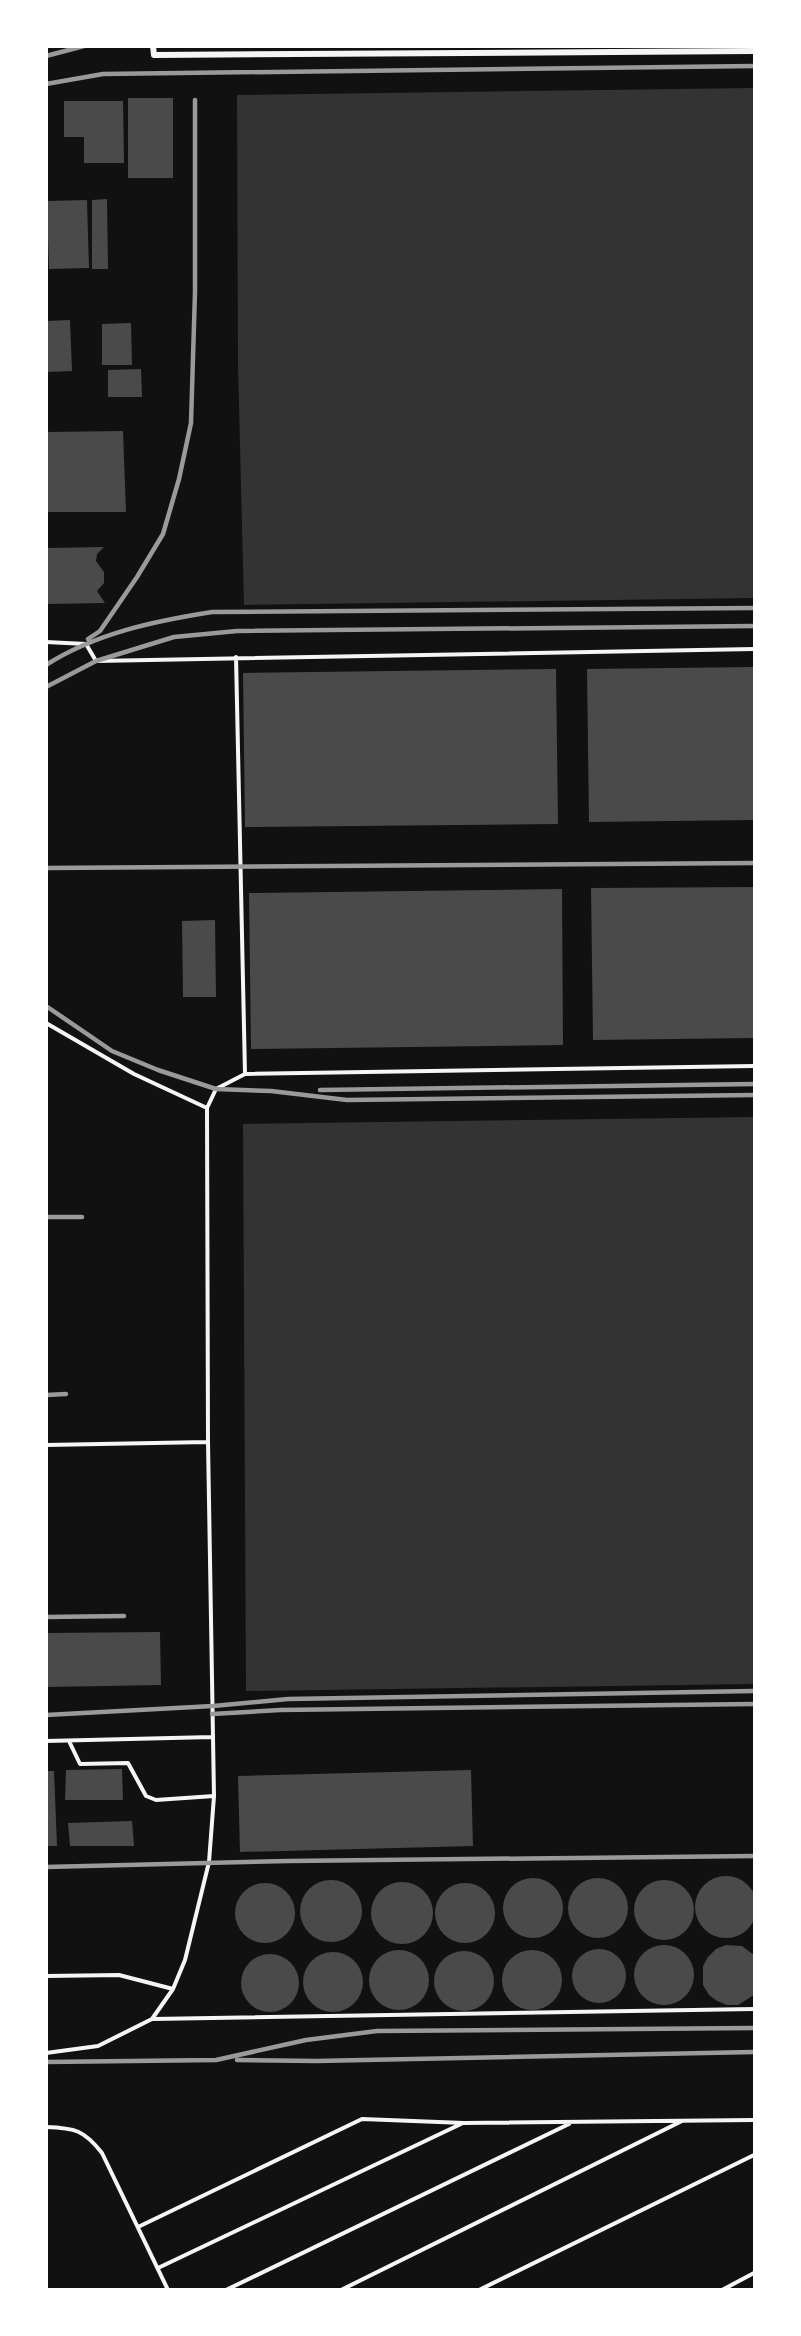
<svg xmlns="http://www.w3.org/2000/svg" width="801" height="2336" font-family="Lora,serif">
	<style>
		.water { fill: #333 }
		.building { fill: #4a4a4a }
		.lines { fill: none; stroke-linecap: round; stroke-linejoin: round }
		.service { stroke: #f5f5f5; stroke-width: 4 }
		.minor { stroke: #f5f5f5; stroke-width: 6 }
		.rail { stroke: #9a9a9a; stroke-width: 4.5 }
	</style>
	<rect width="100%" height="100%" fill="#111"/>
	<!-- water -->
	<path class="water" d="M754 88V598L244 605 238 364 237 95Z
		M754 1117V1684L246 1691 243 1124Z"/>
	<!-- building -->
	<path class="building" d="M128 98H173V178H128Z
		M64 101H123L124 163H84V137H64Z
		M107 199 108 269H92V200Z
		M87 200 89 268 49 269 47 201Z
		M70 320 72 371 46 372V321Z
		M131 323 132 365H102V324Z
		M141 369 142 397H108V370Z
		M123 431 126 512H46V432Z
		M104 547 97 554 96 561 104 572V583L97 591 105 603 46 604V548Z
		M754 667V820L589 822 587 669Z
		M556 669 558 824 245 827 243 673Z
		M754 887V1038L593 1040 591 888Z
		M562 889 563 1045 251 1049 249 893Z
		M215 920 216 997H183L182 921Z
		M160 1632 161 1685 46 1687V1633Z
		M122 1769 123 1800H65L66 1770Z
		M471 1770 473 1846 240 1852 238 1776Z
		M46 1771H54L57 1846H46Z
		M132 1821 134 1846H70L68 1823Z
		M695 1907a31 31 0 1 1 62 0a31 31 0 1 1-62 0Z
		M503 1908a30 30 0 1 1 60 0a30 30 0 1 1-60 0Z
		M568 1908a30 30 0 1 1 60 0a30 30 0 1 1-60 0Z
		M634 1910a30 30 0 1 1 60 0a30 30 0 1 1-60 0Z
		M300 1911a31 31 0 1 1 62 0a31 31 0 1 1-62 0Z
		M371 1913a31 31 0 1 1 62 0a31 31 0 1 1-62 0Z
		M235 1913a30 30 0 1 1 60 0a30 30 0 1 1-60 0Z
		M435 1913a30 30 0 1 1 60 0a30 30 0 1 1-60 0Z
		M726 1945 742 1946 754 1955V1995L738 2005H727L717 2001 709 1995 703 1985V1966L708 1957 716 1949Z
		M634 1975a30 30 0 1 1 60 0a30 30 0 1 1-60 0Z
		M572 1976a27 27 0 1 1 54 0a27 27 0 1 1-54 0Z
		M369 1980a30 30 0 1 1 60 0a30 30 0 1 1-60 0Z
		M502 1980a30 30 0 1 1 60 0a30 30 0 1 1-60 0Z
		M434 1981a30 30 0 1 1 60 0a30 30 0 1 1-60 0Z
		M303 1982a30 30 0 1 1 60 0a30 30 0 1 1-60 0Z
		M241 1983a29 29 0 1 1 58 0a29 29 0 1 1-58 0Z"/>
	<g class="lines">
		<!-- service -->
		<path class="service" d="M46 642 86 644 96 661 754 649
			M46 1023 134 1074 207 1108
			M245 1074 754 1066
			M46 1445 208 1442
			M46 1741 213 1737
			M69 1741 80 1764 128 1763 146 1796 156 1800 214 1796
			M46 1976 119 1975 173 1989
			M153 2019 754 2009
			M46 2053 98 2046 152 2019 173 1989 185 1960 209 1862 214 1796 208 1442 207 1108 216 1089 245 1074 236 657
			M46 2127C75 2128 84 2130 102 2153L168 2290
			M138 2227 362 2119 464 2123 754 2120
			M158 2268 463 2123
			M226 2290 569 2124
			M341 2290 682 2121
			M479 2290 754 2155
			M722 2290 754 2273"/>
		<!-- minor -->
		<path class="minor" d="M153 46 154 55 754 51"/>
		<!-- rail -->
		<path class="rail" d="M46 56 84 46
			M46 84 103 74 754 66
			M88 639 100 631 137 577 163 534 179 479 191 423 195 292V100
			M46 665C96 633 155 621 212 612L754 608
			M46 687 96 661 174 637 237 631 754 626
			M46 868 754 863
			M46 1006 112 1051 158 1070 216 1089 271 1091 347 1100 754 1095
			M320 1090 754 1084
			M46 1217H82
			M46 1395 66 1394
			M46 1617 124 1616
			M212 1714 280 1710 754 1704
			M46 1715 213 1706 288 1699 754 1691
			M46 1867 288 1861 754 1856
			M237 2060 316 2061 754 2052
			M46 2062 216 2060 306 2040 377 2031 754 2028"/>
	</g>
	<!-- border -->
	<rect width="801" height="2336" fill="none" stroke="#ffffff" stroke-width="96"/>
</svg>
